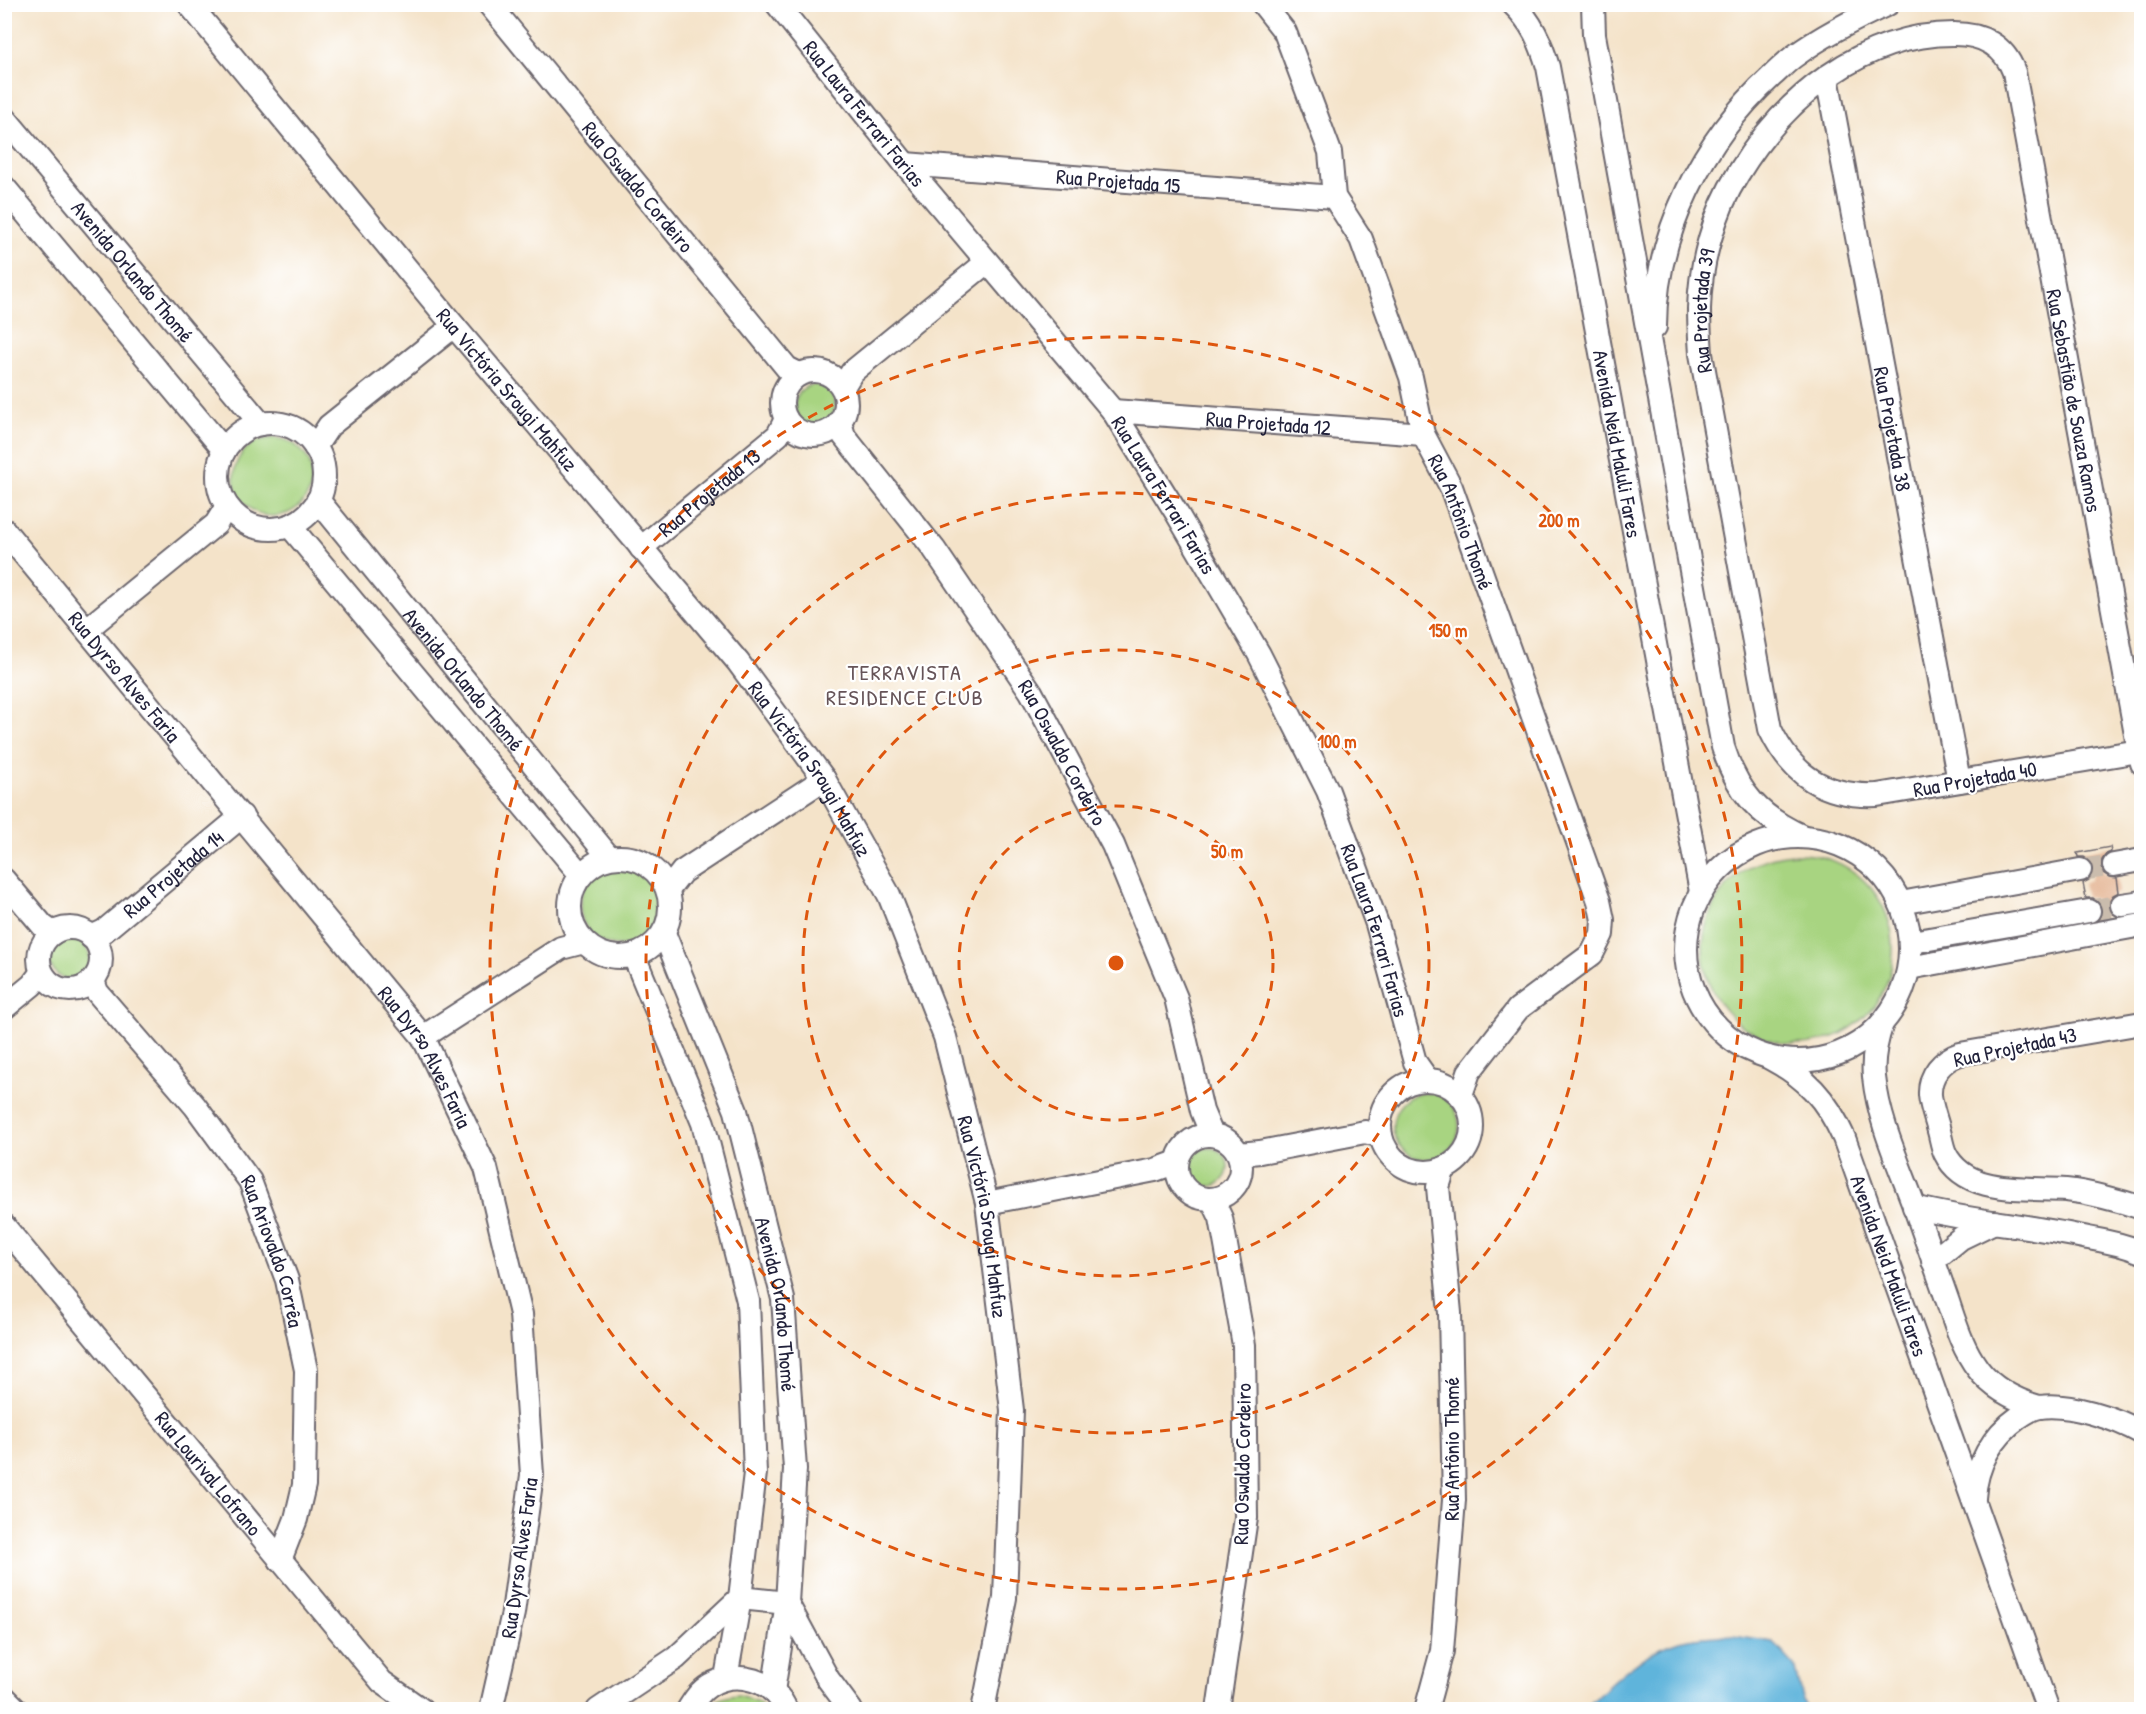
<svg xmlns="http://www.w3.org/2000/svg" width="2146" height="1714" font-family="'Patrick Hand',sans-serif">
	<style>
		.green { fill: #a8d481; stroke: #657b5e; stroke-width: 1.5 }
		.water { fill: #5fb4db; stroke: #406b8b; stroke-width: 1.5 }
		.building { fill: #e3b18e }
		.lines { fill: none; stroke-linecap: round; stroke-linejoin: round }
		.minor-tunnel { stroke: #cabcad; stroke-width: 22; stroke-dasharray: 22 11; stroke-linecap: butt }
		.minor-casing { stroke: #6c666d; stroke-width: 26 }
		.minor { stroke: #fff; stroke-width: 22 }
		.ring { fill: none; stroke: #de560e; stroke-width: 3; stroke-dasharray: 10 8 }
		.labels { text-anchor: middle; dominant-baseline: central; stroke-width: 4.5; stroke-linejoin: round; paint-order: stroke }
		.street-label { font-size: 21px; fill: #22223b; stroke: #fff }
		.neighbourhood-label { font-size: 22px; letter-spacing: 1.5px; fill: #665458; stroke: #fff }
		.centre { fill: #de560e; stroke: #fff; stroke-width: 3 }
		.ring-label { font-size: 18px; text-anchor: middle; font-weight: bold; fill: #de560e; stroke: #fff; stroke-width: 4.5; stroke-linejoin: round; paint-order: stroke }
	</style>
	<rect width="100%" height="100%" fill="#fff"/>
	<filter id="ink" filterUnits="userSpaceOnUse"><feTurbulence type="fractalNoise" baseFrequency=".0167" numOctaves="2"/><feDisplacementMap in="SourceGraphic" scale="12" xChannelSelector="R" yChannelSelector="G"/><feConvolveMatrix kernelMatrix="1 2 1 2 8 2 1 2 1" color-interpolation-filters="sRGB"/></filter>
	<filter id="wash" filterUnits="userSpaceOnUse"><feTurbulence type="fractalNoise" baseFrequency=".008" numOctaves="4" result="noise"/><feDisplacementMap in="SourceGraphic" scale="24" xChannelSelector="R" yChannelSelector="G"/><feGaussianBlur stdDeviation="1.35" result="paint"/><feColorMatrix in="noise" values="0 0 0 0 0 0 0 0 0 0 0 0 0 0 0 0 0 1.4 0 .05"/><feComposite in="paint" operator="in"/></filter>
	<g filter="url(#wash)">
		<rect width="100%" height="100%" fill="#f4e3c9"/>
		<!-- green -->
		<path class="green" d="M795 405a20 20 0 1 1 40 0a20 20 0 1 1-40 0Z
			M234 477a39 39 0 1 1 78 0a39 39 0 1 1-78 0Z
			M1703 949a95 95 0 1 1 190 0a95 95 0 1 1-190 0Z
			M580 906a40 40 0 1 1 80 0a40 40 0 1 1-80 0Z
			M50 959a20 20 0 1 1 40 0a20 20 0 1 1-40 0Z
			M1393 1126a33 33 0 1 1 66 0a33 33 0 1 1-66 0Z
			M1190 1167a19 19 0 1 1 38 0a19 19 0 1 1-38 0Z
			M739 1695 758 1702 765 1709H707C716 1699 726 1696 739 1695Z"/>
		<!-- water -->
		<path class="water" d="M1726 1635 1773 1642 1794 1665 1801 1695 1807 1709H1585C1611 1682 1642 1652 1679 1641 1694 1637 1711 1637 1726 1635Z"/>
		<g id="blocks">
			<!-- building -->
			<path class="building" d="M2110 847 2111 852 2106 854 2102 860 2101 868 2103 873 2109 877 2117 878 2119 892 2113 895 2109 901V908L2113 914 2101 917 2102 909 2100 903 2093 898H2086L2083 883 2089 880 2092 875 2093 867 2090 861 2084 857H2078L2077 853Z"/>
		</g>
	</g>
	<g filter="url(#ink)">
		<use href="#blocks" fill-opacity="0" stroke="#6c666d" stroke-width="1.5"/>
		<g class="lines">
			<!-- minor-tunnel -->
			<path class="minor-tunnel" d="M2080 870 2114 865
				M2089 911 2122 905"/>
			<!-- minor casing -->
			<g class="minor-casing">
				<g id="minor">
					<path id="s1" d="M189 4 454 326 738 662 824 779 889 895 945 1037 987 1203 1012 1410 1005 1598 983 1710"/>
					<path id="s2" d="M489 4 787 368 799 374"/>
					<path id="s3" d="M777 4 905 164 1113 411 1176 512 1259 654 1328 791 1377 924 1415 1062 1427 1079"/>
					<path id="s4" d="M1263 4 1285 32 1330 152 1334 197 1361 239 1411 377 1423 434 1451 487 1599 901 1603 920 1602 934 1592 954 1518 1009 1469 1072 1461 1095"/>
					<path id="s5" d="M1513 4C1532 22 1541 43 1548 67L1701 892"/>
					<path d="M1593 4 1594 35 1723 747C1737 792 1760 818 1804 837"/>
					<path id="s6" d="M1827 77 1959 781"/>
					<path id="s7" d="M4 117 261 424"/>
					<path id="s8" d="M905 164 1334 197"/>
					<path d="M4 187 224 450"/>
					<path d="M1655 327C1655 233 1703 139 1772 76 1780 69 1787 61 1796 55 1825 34 1855 19 1888 4"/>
					<circle cx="814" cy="403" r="32"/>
					<path d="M843 387 852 372 987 262"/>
					<path id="s9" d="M1113 411 1423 434"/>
					<path id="s10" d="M840 422 844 436 934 549 1031 692 1113 845 1176 998 1202 1111 1212 1135"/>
					<circle cx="271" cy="476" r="53"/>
					<path d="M315 447 329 426 454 326"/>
					<path id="s11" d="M318 500 609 857"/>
					<path d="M290 526 581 875"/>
					<path id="s12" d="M4 530 423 1037 486 1168 521 1314 532 1475 513 1613 491 1710"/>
					<path id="s13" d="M641 548 778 435 786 419"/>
					<path d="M87 629 216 524 227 506"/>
					<path id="s14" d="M2139 751 1877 795C1825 797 1792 776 1770 729L1701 354C1700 339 1699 324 1699 309 1700 264 1714 212 1738 174 1784 98 1862 34 1954 34 1982 34 2004 45 2014 72L2139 751 2142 763"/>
					<circle cx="1798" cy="949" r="112"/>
					<circle cx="620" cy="907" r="50"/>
					<path d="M2114 865 2142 860"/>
					<path d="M4 880 43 926 53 933"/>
					<path d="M668 890 682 872 824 779"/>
					<path d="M1901 903 2080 870"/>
					<path d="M2122 905 2142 902"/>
					<circle cx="70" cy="959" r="31"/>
					<path id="s15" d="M664 933 736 1111 783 1299 795 1469 787 1603 773 1691"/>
					<path id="s16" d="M91 937 104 931 242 816"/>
					<path d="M1912 942 2089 911"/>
					<path d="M634 956 703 1123 748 1301 755 1473 740 1598 726 1678"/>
					<path d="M1909 968 2142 925"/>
					<path id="s17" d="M93 980 97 992 195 1106 250 1181 287 1280 306 1370 304 1485 296 1519 280 1560"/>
					<path d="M4 1008 32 985 41 973"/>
					<path d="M1882 1023C1876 1041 1872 1058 1874 1077 1879 1123 1899 1164 1915 1208 1926 1239 1937 1271 1948 1302 1956 1326 1963 1349 1978 1369 1993 1389 2015 1400 2039 1407"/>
					<path d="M2142 1023 1960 1054C1942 1060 1929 1075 1930 1095 1931 1107 1936 1119 1939 1131 1941 1138 1942 1146 1945 1153 1966 1196 2026 1187 2066 1190 2087 1192 2121 1201 2142 1208"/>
					<path d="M423 1037 561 948 584 942"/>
					<path id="s18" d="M1768 1057C1806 1077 1826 1098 1844 1138L2048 1710"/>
					<circle cx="1426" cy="1126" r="46"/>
					<circle cx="1209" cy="1167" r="32"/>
					<path d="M1239 1154 1260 1152 1365 1132 1381 1136"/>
					<path d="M1212 1199 1221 1218 1244 1345 1246 1518 1218 1710"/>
					<path d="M987 1203 1155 1170 1177 1162"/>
					<path d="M1914 1207C1971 1222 2030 1225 2088 1238 2106 1241 2124 1245 2142 1252"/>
					<path id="s19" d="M4 1226 382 1682 422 1710"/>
					<path d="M1933 1261 1961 1238 1994 1222"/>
					<path d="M1974 1498C1976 1465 1992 1436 2019 1417 2025 1413 2033 1408 2040 1407 2069 1403 2116 1418 2142 1433"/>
					<path d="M4 1697 17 1710"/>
					<path d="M598 1710 676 1658 740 1598 787 1603 828 1679 851 1710"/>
					<path d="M688 1710C694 1700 700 1691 710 1685 736 1669 775 1680 786 1710"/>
					<path d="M1426 1710 1442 1651 1454 1500 1450 1313 1438 1187 1444 1168"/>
				</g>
			</g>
			<!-- minor -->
			<use href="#minor" class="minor"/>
		</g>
	</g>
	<!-- distance rings -->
	<g class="ring">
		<circle cx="1116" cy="963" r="157"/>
		<circle cx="1116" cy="963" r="313"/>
		<circle cx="1116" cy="963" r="470"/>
		<circle cx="1116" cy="963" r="626"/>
	</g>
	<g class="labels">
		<!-- street labels -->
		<g class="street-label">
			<text stroke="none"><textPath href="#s3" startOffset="140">Rua Laura Ferrari Farias</textPath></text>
			<text stroke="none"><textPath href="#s8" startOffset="214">Rua Projetada 15</textPath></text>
			<text stroke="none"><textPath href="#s2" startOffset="236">Rua Oswaldo Cordeiro</textPath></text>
			<text stroke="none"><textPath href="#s7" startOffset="201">Avenida Orlando Thomé</textPath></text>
			<text stroke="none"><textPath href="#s14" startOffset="825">Rua Projetada 39</textPath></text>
			<text stroke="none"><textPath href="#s1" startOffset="500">Rua Victória Srougi Mahfuz</textPath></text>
			<text stroke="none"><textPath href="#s14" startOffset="1648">Rua Sebastião de Souza Ramos</textPath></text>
			<text stroke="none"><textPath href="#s9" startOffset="156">Rua Projetada 12</textPath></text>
			<text stroke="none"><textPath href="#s6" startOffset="358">Rua Projetada 38</textPath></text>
			<text stroke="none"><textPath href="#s5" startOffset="456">Avenida Neid Maluli Fares</textPath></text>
			<text stroke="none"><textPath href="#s13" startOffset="88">Rua Projetada 13</textPath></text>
			<text stroke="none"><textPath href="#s3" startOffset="626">Rua Laura Ferrari Farias</textPath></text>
			<text stroke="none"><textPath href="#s4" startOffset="560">Rua Antônio Thomé</textPath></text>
			<text stroke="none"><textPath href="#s12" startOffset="190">Rua Dyrso Alves Faria</textPath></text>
			<text stroke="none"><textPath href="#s11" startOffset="231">Avenida Orlando Thomé</textPath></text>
			<text stroke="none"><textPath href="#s10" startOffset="400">Rua Oswaldo Cordeiro</textPath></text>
			<text stroke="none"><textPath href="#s1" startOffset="986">Rua Victória Srougi Mahfuz</textPath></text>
			<text transform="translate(1975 779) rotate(-10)">Rua Projetada 40</text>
			<text stroke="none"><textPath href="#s16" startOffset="104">Rua Projetada 14</textPath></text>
			<text stroke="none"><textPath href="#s3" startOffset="1112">Rua Laura Ferrari Farias</textPath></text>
			<text transform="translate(2015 1047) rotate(-12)">Rua Projetada 43</text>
			<text stroke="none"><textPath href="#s12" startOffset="676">Rua Dyrso Alves Faria</textPath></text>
			<text stroke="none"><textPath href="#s1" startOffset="1472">Rua Victória Srougi Mahfuz</textPath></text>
			<text stroke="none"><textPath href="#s17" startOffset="330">Rua Ariovaldo Corrêa</textPath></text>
			<text stroke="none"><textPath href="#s18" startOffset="249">Avenida Neid Maluli Fares</textPath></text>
			<text stroke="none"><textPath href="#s15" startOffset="390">Avenida Orlando Thomé</textPath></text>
			<text transform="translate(1451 1449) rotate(-90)">Rua Antônio Thomé</text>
			<text transform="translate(1242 1464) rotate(-89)">Rua Oswaldo Cordeiro</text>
			<text stroke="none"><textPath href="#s19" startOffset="321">Rua Lourival Lofrano</textPath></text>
			<text transform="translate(519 1558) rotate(-82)">Rua Dyrso Alves Faria</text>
		</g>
		<!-- neighbourhood labels -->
		<g class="neighbourhood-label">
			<text x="905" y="672">TERRAVISTA<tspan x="905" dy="25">RESIDENCE CLUB</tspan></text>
		</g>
	</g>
	<circle cx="1116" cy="963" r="9" class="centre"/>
	<g class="ring-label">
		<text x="1559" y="527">200 m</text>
		<text x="1448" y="637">150 m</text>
		<text x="1337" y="748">100 m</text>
		<text x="1227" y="858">50 m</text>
	</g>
	<!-- margin -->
	<rect width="2146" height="1714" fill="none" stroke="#fff" stroke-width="24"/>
</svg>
